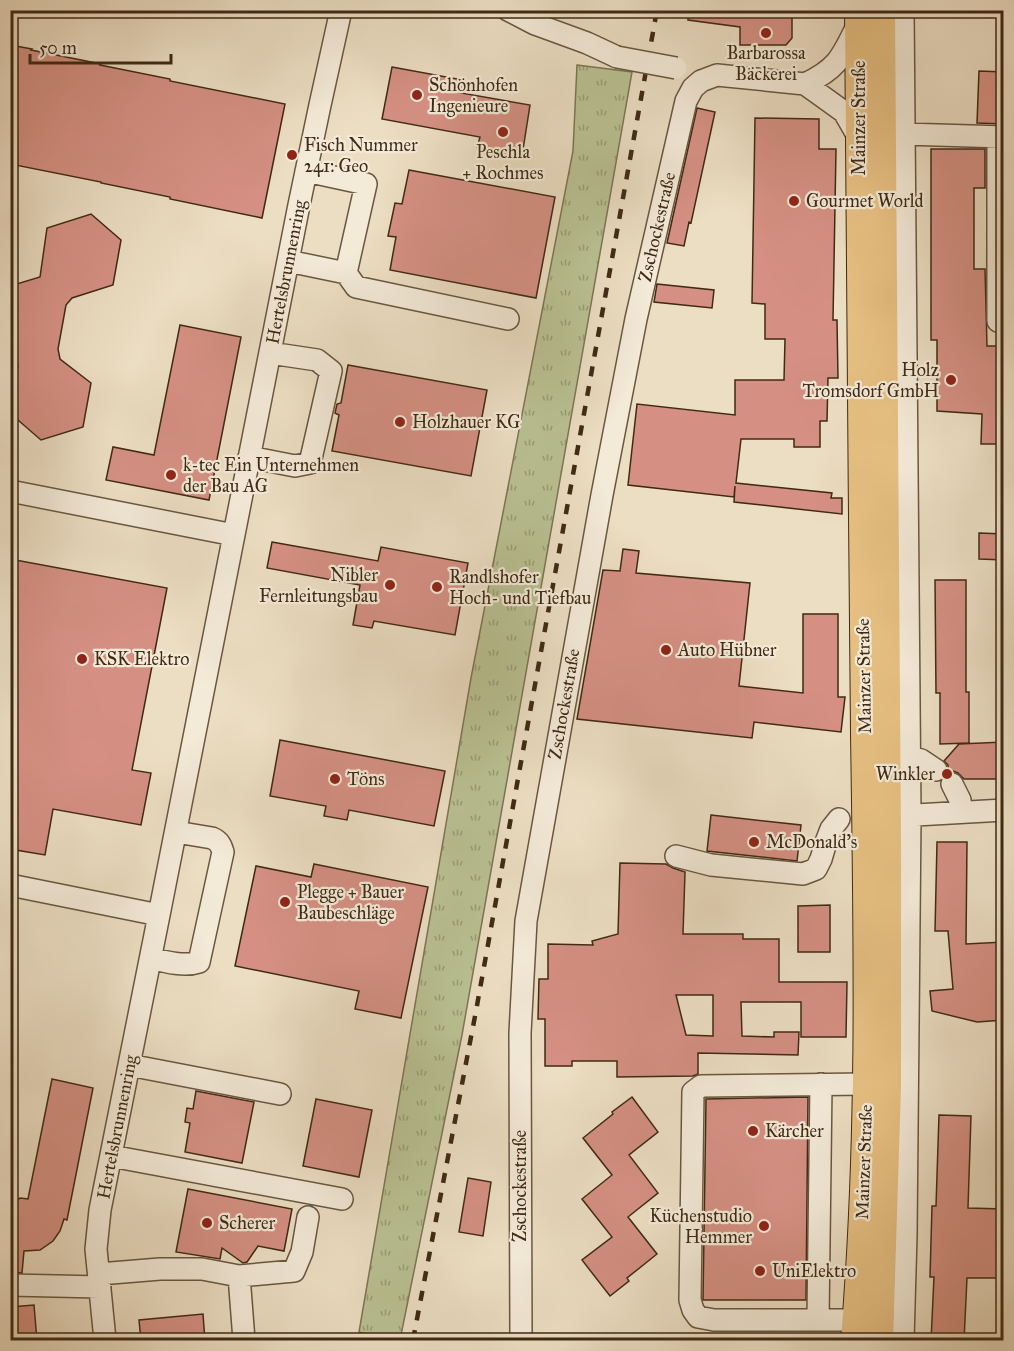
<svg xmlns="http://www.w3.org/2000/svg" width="1014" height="1351" font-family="'IM FELL Great Primer',serif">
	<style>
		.grass { fill: url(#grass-tufts); stroke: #7c7654; stroke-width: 1.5 }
		.building { fill: #d59083; stroke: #3f2a14; stroke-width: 1.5; fill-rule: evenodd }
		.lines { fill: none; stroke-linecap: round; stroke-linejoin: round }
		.minor-casing { stroke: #6a5740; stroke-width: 24 }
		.major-casing { stroke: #3f2a14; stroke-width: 28 }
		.minor { stroke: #f3ead8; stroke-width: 21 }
		.major { stroke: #e6bf82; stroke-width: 26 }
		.rail { stroke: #3f2a14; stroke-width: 4.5; stroke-dasharray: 10 10; stroke-linecap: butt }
		.minor-bridge-casing { stroke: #6a5740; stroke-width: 24; stroke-linecap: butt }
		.minor-bridge { stroke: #f3ead8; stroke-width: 21 }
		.poi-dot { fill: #8f2418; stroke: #f3ead8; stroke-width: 2 }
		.labels { text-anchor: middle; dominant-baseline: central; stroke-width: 4.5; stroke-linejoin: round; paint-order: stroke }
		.poi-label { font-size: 18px; fill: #3f2a14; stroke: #f3ead8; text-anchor: start }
		.street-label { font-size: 18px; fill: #3f2a14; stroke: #f3ead8 }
	</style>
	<defs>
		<pattern id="grass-tufts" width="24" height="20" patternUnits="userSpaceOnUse" patternTransform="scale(1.5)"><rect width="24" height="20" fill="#b9c193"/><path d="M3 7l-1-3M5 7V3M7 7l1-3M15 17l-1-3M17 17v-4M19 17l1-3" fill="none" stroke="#989d77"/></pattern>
	</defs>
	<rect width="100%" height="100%" fill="#ecdec3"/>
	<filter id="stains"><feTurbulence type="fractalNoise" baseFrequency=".00333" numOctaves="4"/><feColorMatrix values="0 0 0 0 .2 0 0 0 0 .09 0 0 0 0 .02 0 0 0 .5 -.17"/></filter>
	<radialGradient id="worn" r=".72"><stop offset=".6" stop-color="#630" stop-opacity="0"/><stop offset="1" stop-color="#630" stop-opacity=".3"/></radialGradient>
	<!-- grass -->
	<path class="grass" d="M577 65 632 72 462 1035 400 1340H377V1336L359 1332 471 678 573 151Z"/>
	<!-- building -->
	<path class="building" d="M688 10H792V38L786 45H740V27L688 20Z
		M10 45 32 49 31 50 101 64 100 65 170 79V81L285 104 262 218 170 199V197L101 183V182L10 164Z
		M392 67 463 80 461 93 530 105 522 156 477 148 480 137 382 119Z
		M979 71 1004 72V124L977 123Z
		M697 108 715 112 691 223 689 222 684 246 667 243Z
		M755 118 819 119V149H836L833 320H837L838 378H828L827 421H820V447H794V439H741L736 483 832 493 831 498H842V514L734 502 735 486 734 497 628 485 637 404 735 415V380H784L785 339H765V304L752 303Z
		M931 149H985V188H974V269H985L987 346H1004V444H981L982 414 937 411V340H931Z
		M409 170 555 197 536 298 390 270 396 237 388 236 395 203 402 204Z
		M91 214 121 240 113 285 72 298 66 305 58 349 60 359 91 383 83 427 41 440 11 414 18 365 10 358V286L40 277 47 228Z
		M657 284 714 290 712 308 654 302Z
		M180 325 241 337 209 500 106 480 113 447 154 455Z
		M348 365 487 390 471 476 332 451 339 415 335 413 337 404 341 403Z
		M979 533 1004 534V560L979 559Z
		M272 542 378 561 381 547 468 563 455 635 374 621 372 628 353 625 360 585 267 568Z
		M623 549 639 551 636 573 750 583 739 686 803 693V614H838V697H845L841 732 754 722 752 738 577 719 603 570 620 571Z
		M10 559 167 588 132 770 151 773 141 825 53 809 45 855 10 849Z
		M935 580H966V692H969V743L940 744V693H936Z
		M280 740 445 771 434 826 349 810 347 820 324 816 326 806 270 796Z
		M1004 742V779H964L958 773 953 771 948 772V765L944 761 959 744Z
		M711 815 801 825 797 861 707 851Z
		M937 842H967L966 944 1004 942V1020L977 1022 932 1011 930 991 953 989 948 931H935Z
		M620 863 666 864 673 868 685 872 683 934H743V939H779V982H847L846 1037H801V1002H741L742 1036 774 1037V1032H799L798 1055 698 1053V1074L693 1076 617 1077V1061H572V1066H545V1019H538L539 979H548V944L593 945 592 941 618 934ZM676 995H713V1036L686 1035Z
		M314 864 428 887 401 1018 355 1009 359 991 235 966 256 866 311 877Z
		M830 905V952H798V906Z
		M52 1079 93 1088 67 1220 64 1219 60 1231 53 1241 40 1250 24 1251 22 1273 10 1272V1207L20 1198 28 1199Z
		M196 1091 254 1102 242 1163 185 1152 190 1123 185 1122 187 1108 193 1109Z
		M632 1097 658 1132 629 1155 658 1193 628 1217 657 1254 627 1278 629 1281 610 1296 582 1260 612 1237 582 1199 612 1175 583 1138 613 1114 612 1112Z
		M808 1097 806 1300H703L706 1099Z
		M316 1099 372 1110 359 1177 303 1166Z
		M939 1115 971 1116 968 1208 1004 1209V1278H967L964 1341H931L934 1277H930L932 1206H936Z
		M468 1178 491 1182 483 1236 459 1232Z
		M188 1189 292 1209 284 1251 258 1246 247 1262 243 1263 222 1248 220 1259 176 1252Z
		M34 1305 37 1341H10V1307Z
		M203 1314 205 1341H141L139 1320Z"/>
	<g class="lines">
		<!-- minor casing -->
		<g class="minor-casing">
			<path id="minor" d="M508 10 535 24 587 43 617 57
				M805 84C839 68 842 56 858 24
				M904 134 1004 137
				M998 137V321
				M306 171 366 184 346 273
				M288 261 346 273 356 287 508 319
				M249 457 295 466 310 463 331 371 317 360 270 353
				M10 491 234 535
				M910 757 921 760 936 770
				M952 784 960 800 961 812
				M898 816 1004 810
				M676 856 711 865 803 874 816 869 821 859 826 842 831 829 839 819
				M10 885 159 915
				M151 958C166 962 184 967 199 962L223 852C221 845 219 841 212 838L176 832
				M129 1065 280 1094
				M111 1156 342 1199
				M99 1274 160 1269H202L239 1276
				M10 1285 100 1287
				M818 1320 821 1084
				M855 1320H714L698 1317 693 1310 690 1300 693 1092 701 1086 866 1084
				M105 1340 96 1249 100 1210 159 915 299 205 320 105 341 10
				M244 1340 239 1276 294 1271 302 1252 308 1217
				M521 1340 520 1033 526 921 602 495 636 319 686 101 693 88 701 81 717 75 805 84 844 112 859 138
				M903 1340 906 1235 910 816 903 10"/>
		</g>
		<!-- major casing -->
		<g class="major-casing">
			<path id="major" d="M854 1340C871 1138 867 935 864 733 862 492 859 251 858 10
				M880 1340 888 1086V839L882 10"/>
		</g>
		<!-- minor -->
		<use href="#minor" class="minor"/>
		<!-- major -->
		<use href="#major" class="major"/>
		<!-- rail -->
		<path class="rail" d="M413 1340 476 1011 657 10"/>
		<!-- minor-bridge casing -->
		<g class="minor-bridge-casing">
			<path id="minor-bridge" d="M617 57 676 68"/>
		</g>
		<!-- minor-bridge -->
		<use href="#minor-bridge" class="minor-bridge"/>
	</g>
	<!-- markers -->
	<g class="poi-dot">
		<circle cx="766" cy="33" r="6"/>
		<circle cx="417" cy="95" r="6"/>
		<circle cx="503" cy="132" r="6"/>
		<circle cx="292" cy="155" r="6"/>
		<circle cx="794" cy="201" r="6"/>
		<circle cx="951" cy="380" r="6"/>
		<circle cx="400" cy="422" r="6"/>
		<circle cx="171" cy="475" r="6"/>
		<circle cx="390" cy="585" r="6"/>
		<circle cx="437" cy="587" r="6"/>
		<circle cx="666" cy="650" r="6"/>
		<circle cx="82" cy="659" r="6"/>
		<circle cx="947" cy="774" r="6"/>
		<circle cx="335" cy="779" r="6"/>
		<circle cx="754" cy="842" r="6"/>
		<circle cx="285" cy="902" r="6"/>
		<circle cx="753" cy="1131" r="6"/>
		<circle cx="207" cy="1223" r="6"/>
		<circle cx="764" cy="1226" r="6"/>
		<circle cx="760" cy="1271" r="6"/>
	</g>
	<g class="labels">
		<!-- poi labels -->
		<g class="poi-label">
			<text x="766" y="53" text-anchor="middle">Barbarossa<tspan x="766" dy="21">Bäckerei</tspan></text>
			<text x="429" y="85">Schönhofen<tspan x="429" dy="21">Ingenieure</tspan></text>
			<text x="304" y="145">Fisch Nummer<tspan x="304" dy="21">241: Geo</tspan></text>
			<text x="503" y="152" text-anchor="middle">Peschla<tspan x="503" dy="21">+ Rochmes</tspan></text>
			<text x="806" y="201">Gourmet World</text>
			<text x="939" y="370" text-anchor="end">Holz<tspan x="939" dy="21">Tromsdorf GmbH</tspan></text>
			<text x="412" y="422">Holzhauer KG</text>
			<text x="183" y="465">k-tec Ein Unternehmen<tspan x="183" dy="21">der Bau AG</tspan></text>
			<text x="378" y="575" text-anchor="end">Nibler<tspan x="378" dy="21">Fernleitungsbau</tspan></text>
			<text x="449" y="577">Randlshofer<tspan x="449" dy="21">Hoch- und Tiefbau</tspan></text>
			<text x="678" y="650">Auto Hübner</text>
			<text x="94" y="659">KSK Elektro</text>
			<text x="935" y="774" text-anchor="end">Winkler</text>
			<text x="347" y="779">Töns</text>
			<text x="766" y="842">McDonald's</text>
			<text x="297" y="892">Plegge + Bauer<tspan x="297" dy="21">Baubeschläge</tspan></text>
			<text x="765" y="1131">Kärcher</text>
			<text x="752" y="1216" text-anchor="end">Küchenstudio<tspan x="752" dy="21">Hemmer</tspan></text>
			<text x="219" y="1223">Scherer</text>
			<text x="772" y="1271">UniElektro</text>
		</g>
		<!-- street labels -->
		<g class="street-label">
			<text transform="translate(859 118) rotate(-90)">Mainzer Straße</text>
			<text transform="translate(657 227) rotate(-77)">Zschockestraße</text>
			<text transform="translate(286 272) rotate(-79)">Hertelsbrunnenring</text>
			<text transform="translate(864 676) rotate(-91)">Mainzer Straße</text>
			<text transform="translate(564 704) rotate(-80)">Zschockestraße</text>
			<text transform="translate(117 1127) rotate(-79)">Hertelsbrunnenring</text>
			<text transform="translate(864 1162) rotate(-88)">Mainzer Straße</text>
			<text transform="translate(520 1186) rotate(-90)">Zschockestraße</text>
		</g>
	</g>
	<!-- margin -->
	<rect width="1014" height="1351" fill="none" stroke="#ecdec3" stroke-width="36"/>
	<rect x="12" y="12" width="990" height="1327" fill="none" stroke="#3f2a14" stroke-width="3"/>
	<rect x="18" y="18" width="978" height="1315" fill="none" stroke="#3f2a14" stroke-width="1.5"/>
	<!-- scale -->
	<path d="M30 54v9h141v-9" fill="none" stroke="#3f2a14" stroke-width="3"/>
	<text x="39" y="54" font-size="18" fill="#3f2a14" stroke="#f3ead8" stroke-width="4.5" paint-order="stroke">50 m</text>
	<rect width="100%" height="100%" filter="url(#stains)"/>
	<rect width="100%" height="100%" fill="url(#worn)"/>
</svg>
